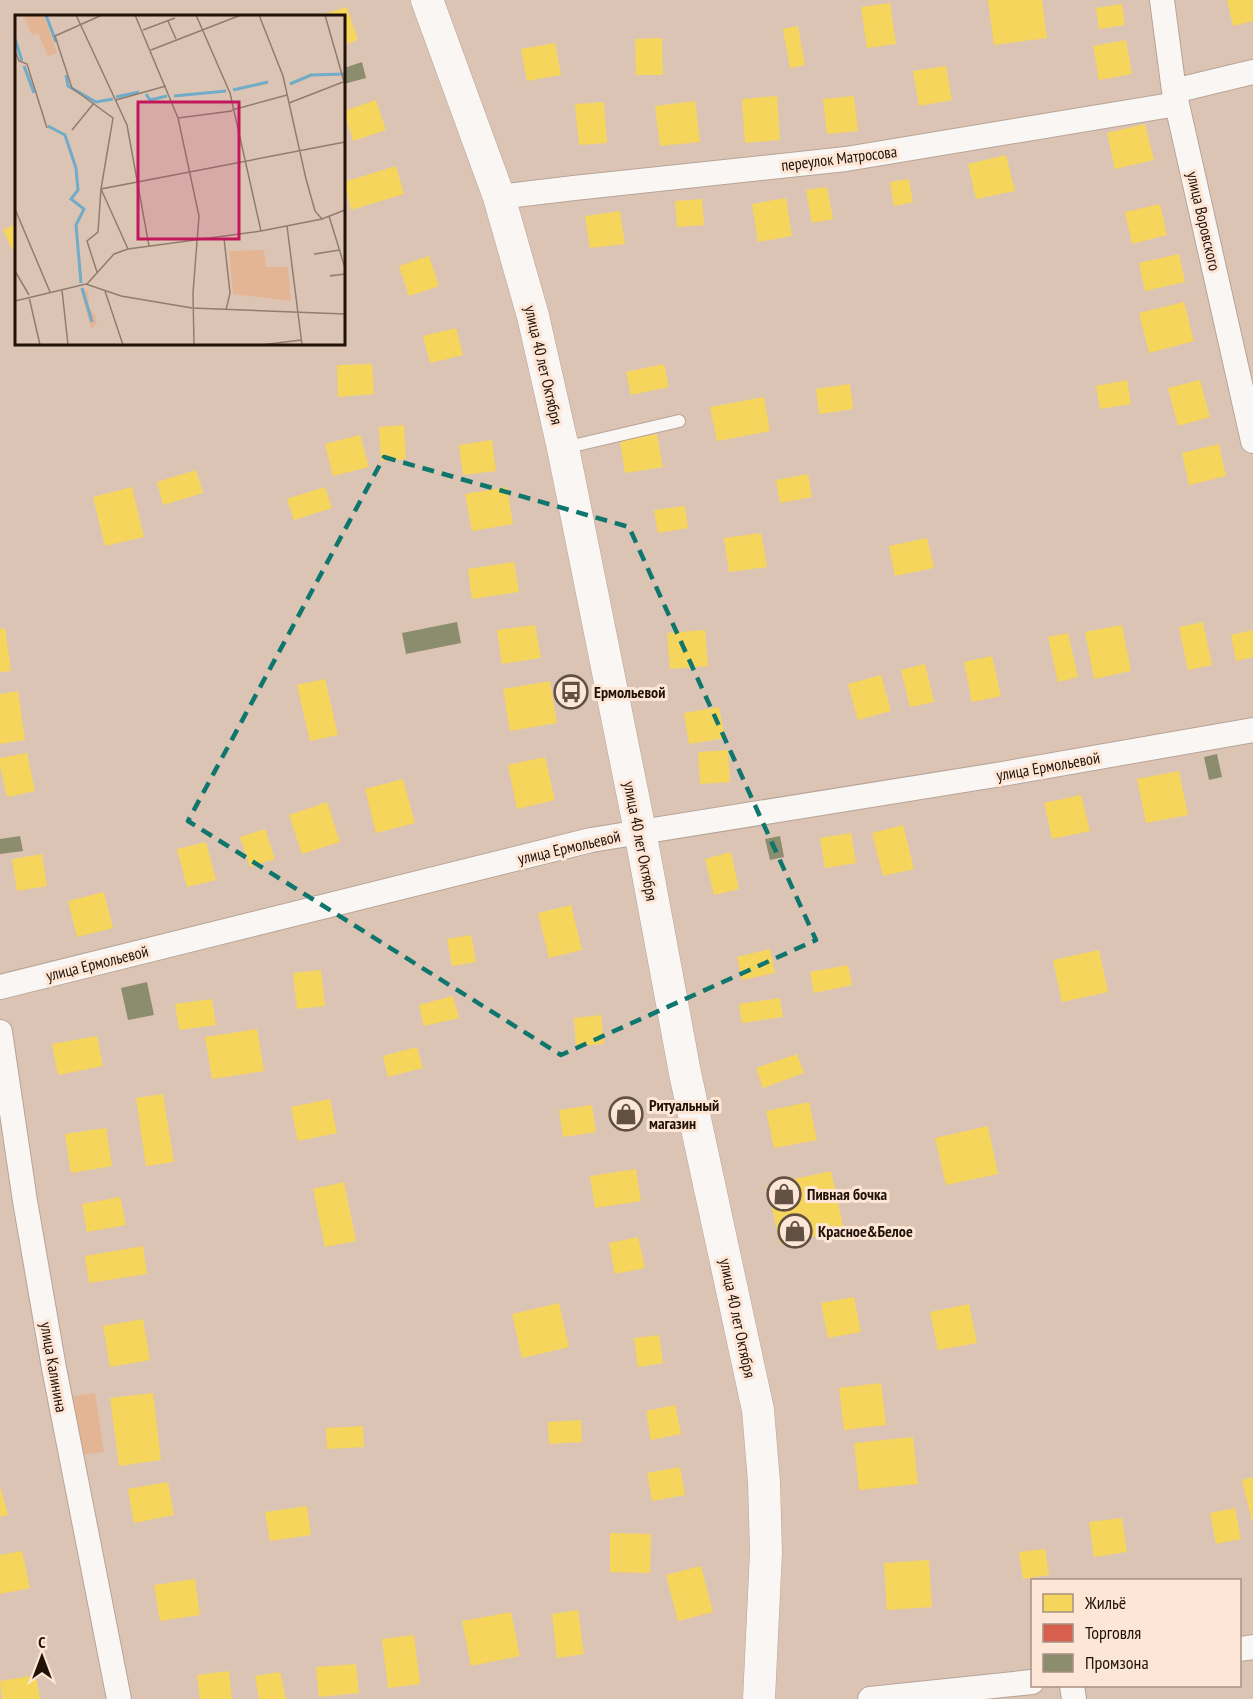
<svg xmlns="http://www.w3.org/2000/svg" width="1253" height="1699" font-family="'PT Sans Narrow',sans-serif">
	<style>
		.green { fill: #e4b595 }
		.homes { fill: #f6d55c }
		.shops { fill: #d6604d }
		.industry { fill: #8c8c6e }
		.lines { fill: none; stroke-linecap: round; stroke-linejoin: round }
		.service-casing { stroke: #b7a497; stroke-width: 14 }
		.minor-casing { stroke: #b7a497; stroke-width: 26 }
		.tertiary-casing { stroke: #b7a497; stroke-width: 33 }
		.service { stroke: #faf6f4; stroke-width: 12 }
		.minor { stroke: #faf6f4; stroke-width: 24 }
		.tertiary { stroke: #faf6f4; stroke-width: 32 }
		.marked { fill: none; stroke: #0f766e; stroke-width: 4.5; stroke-dasharray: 12 8; stroke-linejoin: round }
		.labels { text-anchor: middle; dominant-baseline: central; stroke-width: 6; stroke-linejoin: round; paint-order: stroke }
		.street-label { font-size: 16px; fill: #211106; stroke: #fee6d7 }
		.poi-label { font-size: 16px; font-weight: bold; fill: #211106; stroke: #fee6d7; text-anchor: start }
		.inset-river { fill: none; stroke: #70acc8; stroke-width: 3 }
		.inset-road { fill: none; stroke: #917c6e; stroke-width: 1.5 }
		.view { fill: #c2185b; fill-opacity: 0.15; stroke: #c2185b; stroke-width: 3 }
		.inset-edge { fill: none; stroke: #211106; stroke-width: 3 }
	</style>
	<rect width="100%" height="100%" fill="#dcc4b4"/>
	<!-- green -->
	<path class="green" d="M95 1393 104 1452 82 1455 71 1397Z"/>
	<!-- homes -->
	<path class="homes" d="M988 0H1042L1047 38 994 45Z
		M1227 0H1253V21L1233 26Z
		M890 3 896 44 867 48 861 7Z
		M1122 4 1125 25 1099 29 1096 8Z
		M347 7 358 40 344 45V16H317Z
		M798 26 805 65 790 68 783 29Z
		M662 38 663 75H636L635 39Z
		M1126 40 1132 74 1099 80 1093 46Z
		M555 43 561 75 527 81 521 49Z
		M946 66 952 100 919 106 913 71Z
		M777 96 780 140 745 143 742 99Z
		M854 96 858 131 827 134 823 99Z
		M376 100 386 130 353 141 344 111Z
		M695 101 700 142 660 146 655 106Z
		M604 102 607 143 579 145 575 104Z
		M1145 124 1154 160 1115 169 1107 133Z
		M1006 155 1015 191 976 199 968 164Z
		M396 166 404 194 351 210 344 182Z
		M909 179 913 202 894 206 890 182Z
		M827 187 833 219 812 223 806 190Z
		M786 198 792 236 758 242 752 204Z
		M702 199 704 225 677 227 675 201Z
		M1160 204 1167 235 1132 244 1125 212Z
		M620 211 625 244 590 248 585 216Z
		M16 224V249L13 251 3 230Z
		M1179 254 1185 282 1145 291 1139 263Z
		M429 256 439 286 409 296 399 266Z
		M1184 302 1194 341 1149 353 1139 313Z
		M456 328 463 355 430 363 423 336Z
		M372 364 374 394 338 397 337 365Z
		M664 364 669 387 631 395 626 372Z
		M1127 380 1131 404 1100 409 1096 386Z
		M1200 380 1210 417 1178 426 1168 388Z
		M850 384 853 409 819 414 816 389Z
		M764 397 770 431 717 441 710 407Z
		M404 425 406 459 381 461 379 427Z
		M657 434 663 467 625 473 620 440Z
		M360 435 369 467 333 476 325 444Z
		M492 440 496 471 463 475 459 445Z
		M1219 444 1226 476 1189 485 1182 453Z
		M196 470 203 493 163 505 157 482Z
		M808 474 812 497 780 503 776 480Z
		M132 487 144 537 105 546 93 497Z
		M325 487 332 508 294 520 287 499Z
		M507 487 513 524 472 531 465 494Z
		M685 506 688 528 658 533 654 510Z
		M761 533 767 567 729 572 724 538Z
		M927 538 934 568 895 576 889 546Z
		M514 562 519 592 472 599 468 569Z
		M1203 622 1212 665 1188 670 1179 627Z
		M535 625 541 658 502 664 497 630Z
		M1122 625 1131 671 1094 679 1085 632Z
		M5 628 11 671 0 672V629Z
		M705 630 708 666 670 669 667 633Z
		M1253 630V657L1236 661 1231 635Z
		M1068 633 1078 677 1058 682 1048 637Z
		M992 656 1001 696 972 702 964 662Z
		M925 664 934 702 910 707 901 670Z
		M881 675 891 711 858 720 848 684Z
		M325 679 338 735 310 741 297 685Z
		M550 681 557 723 510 731 503 689Z
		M18 691 25 740 0 744V694Z
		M719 707 725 738 689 744 684 713Z
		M728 750 730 782 700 784 698 752Z
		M27 753 35 791 7 797 0 766V758Z
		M545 757 555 800 517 809 508 765Z
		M1179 771 1188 815 1146 823 1137 779Z
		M403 779 415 823 376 833 365 789Z
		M1081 795 1090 831 1052 839 1044 803Z
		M327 802 340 842 302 854 289 815Z
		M903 825 914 869 883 876 872 833Z
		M265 829 275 859 250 867 240 837Z
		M851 833 856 863 825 868 820 838Z
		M206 842 216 880 187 887 177 849Z
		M731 852 739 889 714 895 705 859Z
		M42 854 47 886 17 891 12 859Z
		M104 892 113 928 77 937 68 901Z
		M571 905 582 950 549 958 538 913Z
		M471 935 476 962 452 966 447 939Z
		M770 949 775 973 742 980 737 957Z
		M1099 950 1108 992 1062 1002 1053 960Z
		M848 965 852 985 814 993 810 972Z
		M321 970 325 1006 297 1009 293 973Z
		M453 996 459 1018 424 1026 419 1005Z
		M780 998 783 1017 742 1023 739 1004Z
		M212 999 216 1025 179 1030 175 1004Z
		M601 1015 604 1044 576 1046 574 1018Z
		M257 1029 264 1071 212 1079 205 1037Z
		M97 1036 103 1066 58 1075 52 1044Z
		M417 1047 423 1068 388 1077 383 1056Z
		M797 1054 804 1073 763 1088 756 1068Z
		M163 1094 174 1162 146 1166 136 1098Z
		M330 1099 337 1133 298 1141 291 1107Z
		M809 1102 817 1140 774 1148 766 1111Z
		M592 1105 596 1132 563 1137 559 1110Z
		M988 1126 998 1174 946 1185 935 1138Z
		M106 1128 112 1166 71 1173 65 1134Z
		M636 1169 641 1201 595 1208 590 1176Z
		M831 1171 844 1230 780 1244 767 1185Z
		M344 1182 356 1241 325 1247 313 1189Z
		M120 1197 126 1225 87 1232 82 1204Z
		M638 1237 645 1268 615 1274 609 1243Z
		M143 1246 147 1274 89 1283 85 1256Z
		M854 1297 861 1332 828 1338 821 1303Z
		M559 1303 569 1347 522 1358 512 1314Z
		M969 1304 977 1343 938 1350 930 1312Z
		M143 1319 150 1360 110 1367 103 1326Z
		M659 1335 663 1363 638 1367 634 1338Z
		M881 1383 886 1425 844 1430 839 1388Z
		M153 1393 161 1460 119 1466 110 1398Z
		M675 1405 681 1434 651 1440 646 1411Z
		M581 1420 582 1442 549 1444 548 1422Z
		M363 1426 364 1447 327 1449 326 1428Z
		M913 1437 918 1484 859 1490 854 1443Z
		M680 1467 685 1495 652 1501 647 1473Z
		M1253 1477V1521H1252L1242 1480Z
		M168 1482 174 1515 134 1523 128 1489Z
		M0 1487 8 1515 0 1517Z
		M307 1506 311 1535 270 1541 265 1512Z
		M1235 1508 1241 1539 1216 1544 1210 1513Z
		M1122 1518 1127 1552 1094 1557 1089 1522Z
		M610 1533 651 1534 650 1573 610 1572Z
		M1045 1549 1049 1575 1023 1579 1019 1552Z
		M22 1551 30 1588 0 1594V1555Z
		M929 1560 932 1607 887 1610 884 1563Z
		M701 1566 713 1612 678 1621 666 1575Z
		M195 1579 200 1615 160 1621 154 1585Z
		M578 1610 584 1654 557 1658 552 1614Z
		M511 1612 520 1656 471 1666 462 1621Z
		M414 1635 420 1684 388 1688 382 1639Z
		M356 1664 359 1693 319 1697 316 1667Z
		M229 1671 232 1699H200L197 1675Z
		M280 1672 286 1699H259L255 1676Z
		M36 1675 40 1699H2L0 1681Z"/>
	<!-- shops -->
	<path class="shops" d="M630 1101 635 1124 622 1126 618 1103Z"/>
	<!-- industry -->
	<path class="industry" d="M362 62 366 78 344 84V68Z
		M457 622 461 643 406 654 402 633Z
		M1217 754 1222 777 1209 780 1204 757Z
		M20 836 23 851 0 854V839Z
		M780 836 784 857 770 860 765 839Z
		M147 982 154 1015 128 1020 121 988Z"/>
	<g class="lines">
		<!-- service casing -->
		<g class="service-casing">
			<path id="service" d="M564 448 679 421"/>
		</g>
		<!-- minor casing -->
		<g class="minor-casing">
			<path id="minor" d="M1162 0 1174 91 1253 441
				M1174 91 1253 72
				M499 197 574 188 846 159 1177 104
				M0 987 591 840 1002 774 1253 730
				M0 1032 25 1201 54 1368 119 1699
				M1240 1649 1253 1647
				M1072 1686 1074 1699
				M870 1699 1032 1682"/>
		</g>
		<!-- tertiary casing -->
		<g class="tertiary-casing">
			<path id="tertiary" d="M427 0 499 197 533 316 563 448 640 831 685 1073 758 1410 764 1482 766 1552 759 1699"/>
		</g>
		<!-- service -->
		<use href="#service" class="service"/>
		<!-- minor -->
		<use href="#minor" class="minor"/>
		<!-- tertiary -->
		<use href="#tertiary" class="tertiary"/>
	</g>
	<!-- marked area -->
	<path class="marked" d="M384 457 629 527 816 940 561 1055 188 821Z"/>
	<!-- icons -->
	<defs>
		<g id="bus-ring" transform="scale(1.725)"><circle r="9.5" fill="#fee6d7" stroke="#625043" stroke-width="1.5"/><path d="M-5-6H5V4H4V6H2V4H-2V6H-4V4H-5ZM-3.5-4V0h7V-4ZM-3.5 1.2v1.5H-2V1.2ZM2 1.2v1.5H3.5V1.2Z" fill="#625043"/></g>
		<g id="shop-ring" transform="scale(1.725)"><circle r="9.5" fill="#fee6d7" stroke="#625043" stroke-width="1.5"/><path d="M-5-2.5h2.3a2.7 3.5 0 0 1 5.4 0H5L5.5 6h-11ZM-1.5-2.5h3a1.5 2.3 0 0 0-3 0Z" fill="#625043"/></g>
	</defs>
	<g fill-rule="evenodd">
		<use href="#bus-ring" x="571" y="692"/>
		<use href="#shop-ring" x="626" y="1114"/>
		<use href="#shop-ring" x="784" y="1194"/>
		<use href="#shop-ring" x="795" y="1231"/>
	</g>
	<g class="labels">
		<!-- street labels -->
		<g class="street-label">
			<text transform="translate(839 158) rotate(-7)">переулок Матросова</text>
			<text transform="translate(1204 221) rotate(77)">улица Воровского</text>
			<text transform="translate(544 365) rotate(77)">улица 40 лет Октября</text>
			<text transform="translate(1048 766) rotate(-10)">улица Ермольевой</text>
			<text transform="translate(641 841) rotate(79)">улица 40 лет Октября</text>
			<text transform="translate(569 847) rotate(-13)">улица Ермольевой</text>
			<text transform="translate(97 963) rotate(-14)">улица Ермольевой</text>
			<text transform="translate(738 1318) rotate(78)">улица 40 лет Октября</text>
			<text transform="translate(54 1367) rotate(80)">улица Калинина</text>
		</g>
		<!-- poi labels -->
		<g class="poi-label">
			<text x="594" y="692">Ермольевой</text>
			<text x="649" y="1105">Ритуальный<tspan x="649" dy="18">магазин</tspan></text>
			<text x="807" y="1194">Пивная бочка</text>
			<text x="818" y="1231">Красное&amp;Белое</text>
		</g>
	</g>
	<!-- overview -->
	<g transform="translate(15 15)">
		<rect width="330" height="330" fill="#dcc4b4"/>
		<path d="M8 0H29L42 38 33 41 23 18 17 20ZM249 235 251 252H273L276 286 218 279 214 236ZM65 273 73 276 74 292 80 300 82 308 76 314Z" fill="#e4b595"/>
		<path class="inset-river" d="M31 0 41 27M0 24 7 46M9 51 19 78M51 60 53 71 81 87 98 84M275 69 296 60 330 59M218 75 253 67M131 79 135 85 152 81M159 81 211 76M101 82 124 77M33 111 50 120 61 153 63 175 56 184 69 194 61 210 66 268M67 273 77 307"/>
		<path class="inset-road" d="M61 0 112 110 134 231M87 0 40 21 57 73 98 103 86 174 113 234M120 0 163 103 184 201 178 278 179 330M181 0 215 78 246 216M244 0 268 61 291 164 300 196 307 204M310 0 330 70M153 6 161 24M128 15 160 3M136 35 226 0M0 36 4 46 12 49 32 113M101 85 151 71M274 88 328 67M217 95 272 80M163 103 217 96M57 115 79 88M0 194 35 277M314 201 330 253M272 211 287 330M209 223 215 278 211 295M307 238 299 239 325 235M0 256 14 280M82 257 72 226 83 217 86 174 330 127M320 260 315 261 330 259M72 269 99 239 113 234 246 216 307 204 330 195M47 275 53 330M90 276 108 330M14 282 25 330M0 286 71 269 106 281 177 293 330 299M246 330 286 325"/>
		<path class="view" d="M123 87H224V224H123Z"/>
		<rect width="330" height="330" class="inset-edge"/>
	</g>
	<!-- legend -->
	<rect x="1031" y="1579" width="210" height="108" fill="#fee6d7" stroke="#a69183" stroke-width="1.5"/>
	<rect x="1043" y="1594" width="30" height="18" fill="#f6d55c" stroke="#a69183" stroke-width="1.5"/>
	<text x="1085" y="1609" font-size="18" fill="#211106">Жильё</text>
	<rect x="1043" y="1624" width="30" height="18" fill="#d6604d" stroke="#a69183" stroke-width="1.5"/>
	<text x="1085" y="1639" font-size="18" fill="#211106">Торговля</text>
	<rect x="1043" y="1654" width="30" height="18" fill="#8c8c6e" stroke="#a69183" stroke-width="1.5"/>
	<text x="1085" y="1669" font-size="18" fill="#211106">Промзона</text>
	<!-- north arrow -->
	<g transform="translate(42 1657)" stroke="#fee6d7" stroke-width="4.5" paint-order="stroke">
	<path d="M0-4.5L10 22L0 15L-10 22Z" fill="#211106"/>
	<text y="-9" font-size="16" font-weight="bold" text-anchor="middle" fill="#211106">С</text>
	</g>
</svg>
